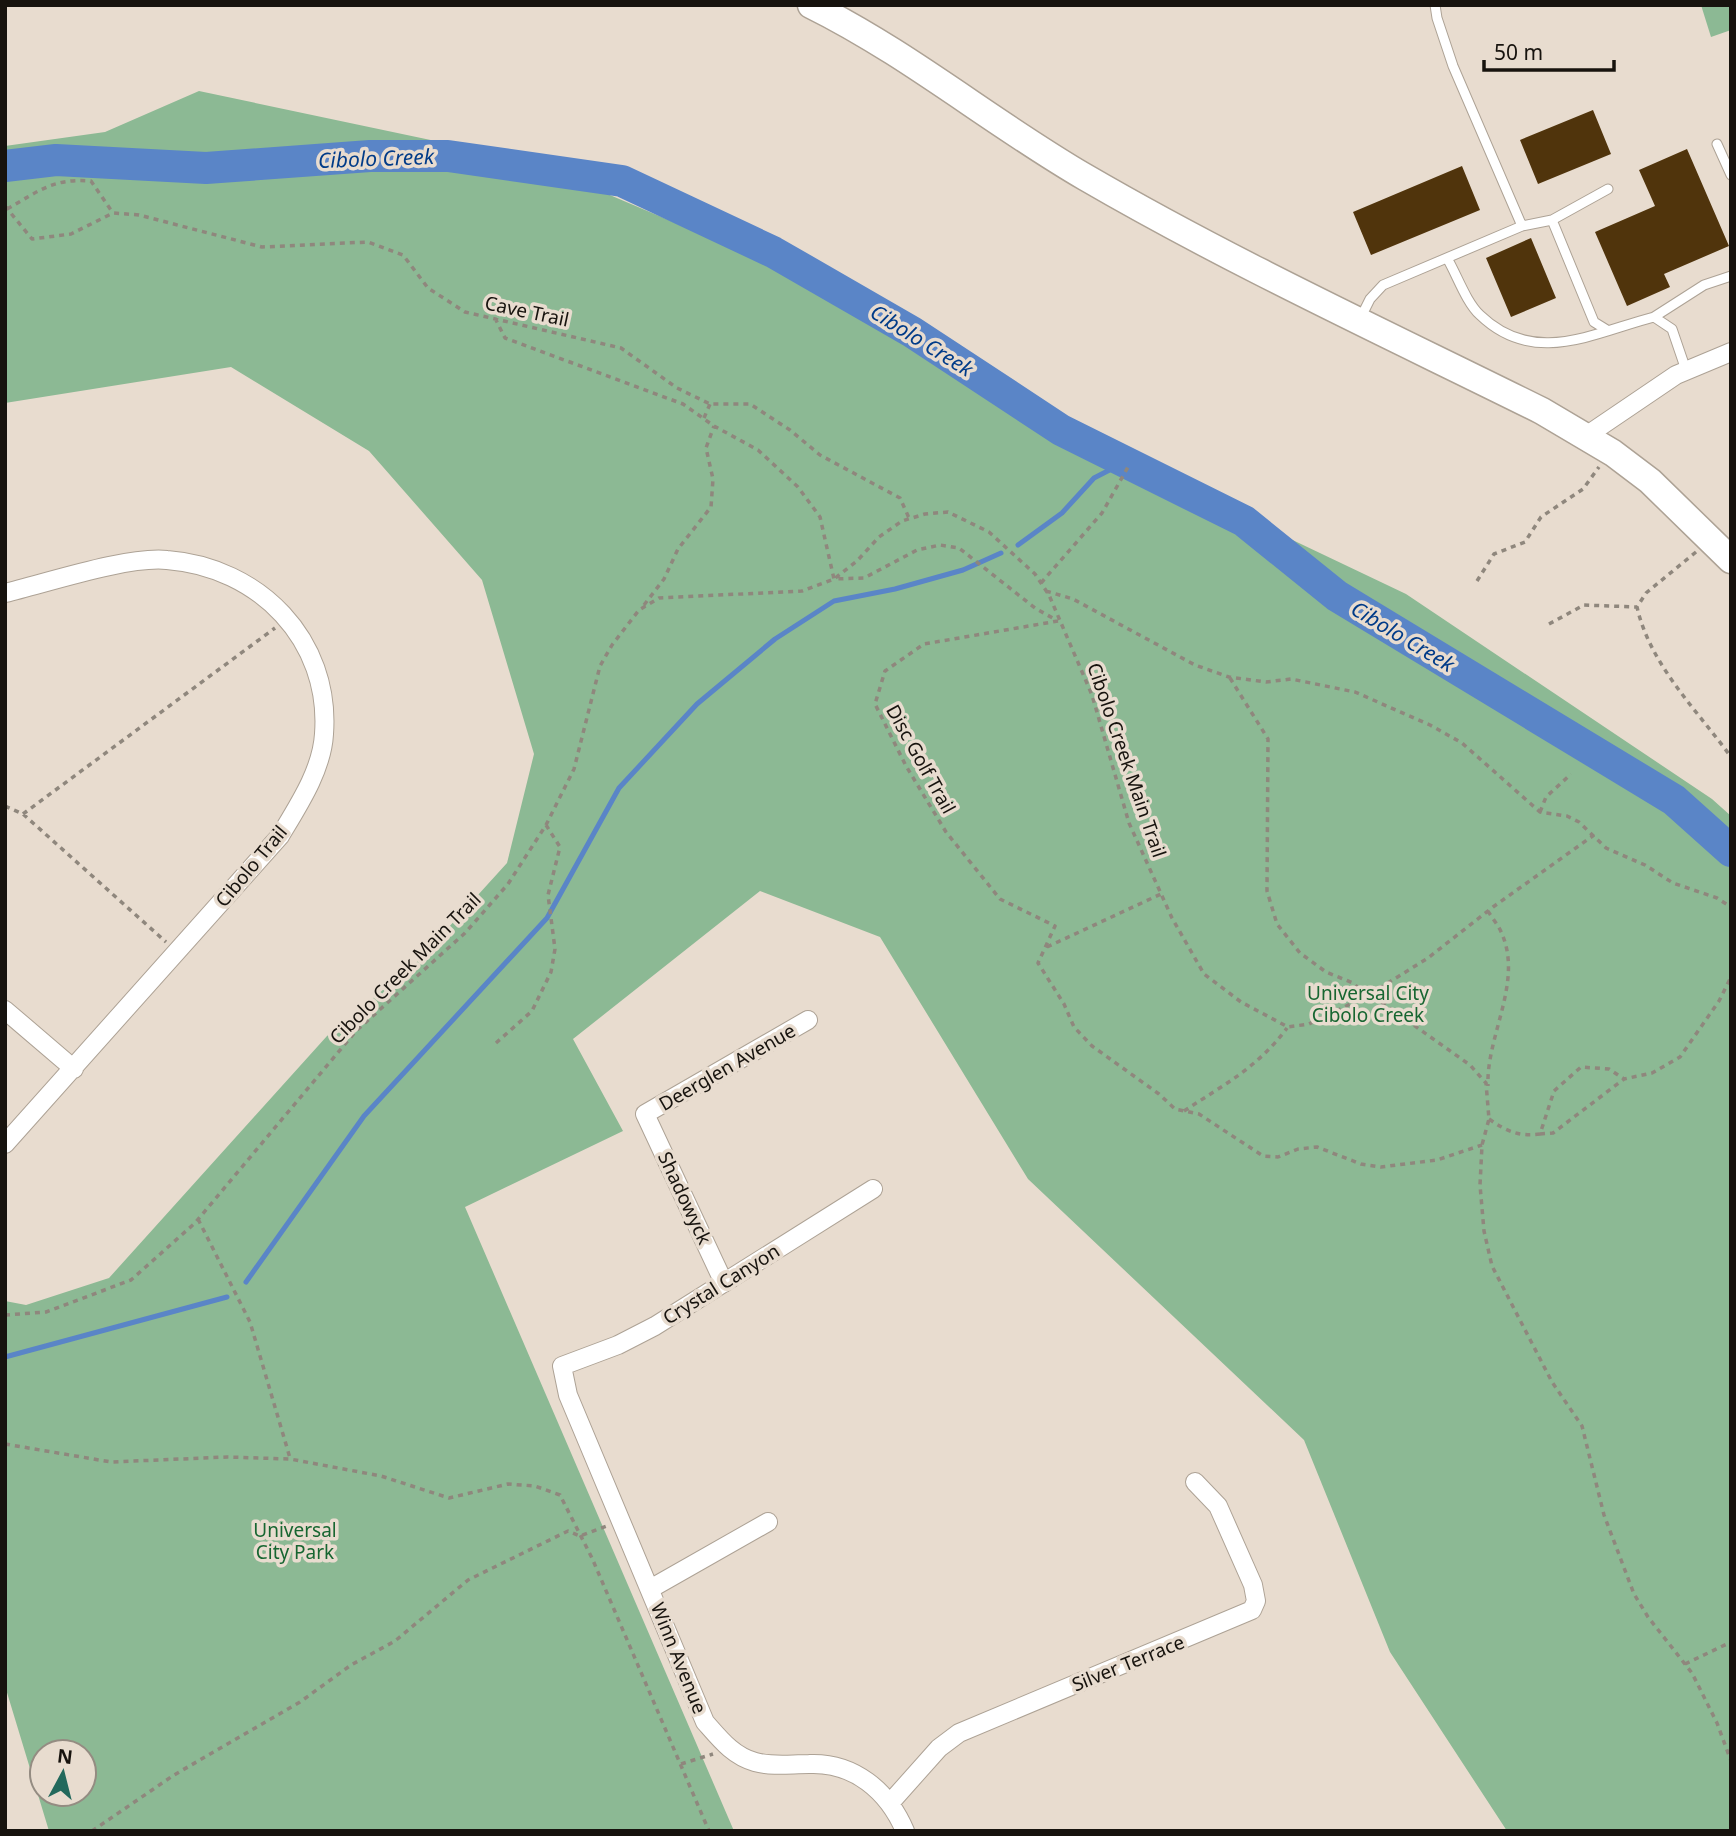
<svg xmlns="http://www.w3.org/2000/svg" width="1736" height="1836" font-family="'Noto Sans',sans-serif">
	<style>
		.green { fill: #8cb994; fill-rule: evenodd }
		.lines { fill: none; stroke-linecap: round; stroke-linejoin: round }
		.stream { stroke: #5a85c7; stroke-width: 5 }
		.river { stroke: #5a85c7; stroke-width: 32 }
		.building { fill: #50340c }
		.lane-casing { stroke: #ada295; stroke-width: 11 }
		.street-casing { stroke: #ada295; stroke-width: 20 }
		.secondary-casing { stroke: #ada295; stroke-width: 29 }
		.path { stroke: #8f877d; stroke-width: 3.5; stroke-dasharray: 5 5; stroke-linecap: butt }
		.lane { stroke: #fff; stroke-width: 9 }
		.street { stroke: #fff; stroke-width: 18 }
		.secondary { stroke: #fff; stroke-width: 26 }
		.labels { text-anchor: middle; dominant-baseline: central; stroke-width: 7; stroke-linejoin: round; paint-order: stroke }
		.street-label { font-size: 19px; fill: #17130e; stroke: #e8dccf }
		.park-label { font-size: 19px; fill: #176631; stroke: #e8dccf }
		.water-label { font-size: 21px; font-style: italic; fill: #003b88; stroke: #e8dccf }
	</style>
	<rect width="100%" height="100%" fill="#e8dccf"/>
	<!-- green -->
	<path class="green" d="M1701 5H1731V30L1711 37Z
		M199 91 530 161 934 333 1127 461 1406 594 1712 799 1731 816V1831H1507L1390 1652 1304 1440 1028 1179 880 937 760 891 573 1039 623 1131 465 1207 734 1831H49L5 1686V1301L26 1305 109 1278 327 1036 418 961 507 863 534 754 482 580 369 451 231 367 5 403V146L105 132ZM84 1752V1794H42V1752Z"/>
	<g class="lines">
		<!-- stream -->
		<path class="stream" d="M1018 545 1062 513 1094 478 1127 461
			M246 1282 364 1116 547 918 619 788 697 704 775 639 834 601 895 589 963 570 1001 553
			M5 1357 227 1297"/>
		<!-- river -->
		<path class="river" d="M5 166 56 160 206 168 370 156H448L622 181 773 252 912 332 1061 430 1244 521 1337 596 1674 800 1731 851"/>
	</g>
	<!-- building -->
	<path class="building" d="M1593 110 1611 154 1538 184 1520 140Z
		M1687 149 1729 246 1664 274 1670 287 1627 306 1595 232 1655 206 1639 170Z
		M1462 166 1480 210 1371 255 1353 212Z
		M1531 238 1556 298 1511 317 1486 258Z"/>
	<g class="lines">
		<!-- lane casing -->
		<g class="lane-casing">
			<path id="lane" d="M1435 5 1437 18 1453 66 1522 226
				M1717 144 1731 175
				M1552 220 1594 322 1607 330
				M1447 258C1457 275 1466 302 1480 315 1534 367 1593 333 1654 317L1672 329 1686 370
				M1654 317 1704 285 1731 276
				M1360 319 1370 299 1383 285 1522 226 1552 220 1608 189"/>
		</g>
		<!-- street casing -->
		<g class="street-casing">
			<path id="street" d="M1586 436 1676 375 1731 352
				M5 593C47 583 127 556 167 560 259 567 331 640 324 734 322 770 298 806 280 836L5 1144
				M5 1010 74 1069
				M873 1189 655 1326 618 1345 562 1366 568 1395 705 1722C720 1739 733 1756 755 1762 774 1767 790 1764 809 1764 854 1762 888 1791 905 1831
				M724 1283 645 1114 808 1020
				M650 1589 768 1522
				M890 1803 939 1748 959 1733 1252 1610 1256 1601 1253 1585 1218 1506 1195 1482"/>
		</g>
		<!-- secondary casing -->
		<g class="secondary-casing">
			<path id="secondary" d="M811 5C908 53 992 123 1085 177 1233 263 1389 335 1542 411L1613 453 1650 481 1731 560"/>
		</g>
		<!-- path -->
		<path class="path" d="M5 206 32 239 71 234 113 213 139 215 262 247 368 242 403 255 428 288 465 312 621 348 677 388 710 404H750L790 430 820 455 900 498 909 518
			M7 209C39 191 53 178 91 181L113 213
			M495 318 505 338 683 404 714 426 758 450 798 487 820 517 834 579 864 578 917 550 940 545 959 548 1035 608 1056 620
			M704 418 710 404
			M1696 552 1646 593 1637 607C1650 665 1697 710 1731 757
			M1477 581 1494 554 1525 542 1541 517 1583 489 1599 467
			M1041 583 1102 513 1128 467
			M1046 591 1073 599 1195 665 1229 677 1266 682 1291 679 1355 692 1430 725 1462 743 1540 812 1567 816 1579 822 1606 848 1645 865 1673 883 1717 898 1731 907
			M644 605 664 579 678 549 711 507 713 479 706 448 714 426
			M1058 621 924 644 885 671 875 704 906 766 946 832 1000 899 1055 926 1038 963 1064 1004 1074 1027 1092 1046 1159 1094 1175 1109 1199 1114 1263 1156 1278 1157 1298 1149 1317 1147 1361 1164 1381 1167 1437 1160 1482 1145
			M1549 624 1584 605 1637 607
			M1230 678 1268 739 1267 891 1277 924 1300 953 1326 972 1353 983 1367 996 1428 958 1493 907 1594 835
			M5 806 23 814 166 942
			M1540 812 1546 797 1571 774
			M23 814 275 628
			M1488 911C1492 918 1499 926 1502 934 1523 983 1486 1036 1488 1086
			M1047 947 1161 894
			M496 1043 532 1011 551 972 555 949 548 895 560 847 546 825
			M1184 1111C1225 1084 1257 1068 1287 1028
			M1489 1119C1506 1131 1519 1137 1540 1134L1554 1091 1581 1067 1609 1069 1624 1079 1652 1073 1680 1057 1719 1001 1731 977
			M1540 1134 1553 1133 1624 1079
			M198 1219 250 1322 290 1458
			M5 1315 46 1312 131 1280 195 1223 356 1031 465 933 508 884 546 825 574 769 600 666 612 645 639 610 659 598 802 591 834 579 857 561 879 537 902 521 925 514 948 512 989 532 1035 574 1049 595 1092 695 1129 823 1172 918 1204 974 1241 1002 1288 1027 1309 1024 1367 996 1381 1002 1470 1065 1486 1083 1489 1119 1482 1145 1480 1185 1484 1231 1492 1266 1552 1382 1582 1426 1604 1515 1634 1594 1648 1617 1692 1673 1717 1723 1731 1761
			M5 1444 111 1462 227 1457 290 1459 381 1476 449 1498 508 1484 535 1486 560 1495 592 1558 709 1831
			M1685 1664 1731 1642
			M681 1764 713 1754
			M92 1831 174 1775 300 1702 351 1665 395 1641 468 1580 568 1531 580 1536 607 1526"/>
		<!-- lane -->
		<use href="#lane" class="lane"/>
		<!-- street -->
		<use href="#street" class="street"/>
		<!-- secondary -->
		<use href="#secondary" class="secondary"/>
	</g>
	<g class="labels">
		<!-- street labels -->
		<g class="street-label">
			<text transform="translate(527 311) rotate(12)">Cave Trail</text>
			<text transform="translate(921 759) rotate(61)">Disc Golf Trail</text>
			<text transform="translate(1127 760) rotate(71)">Cibolo Creek Main Trail</text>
			<text transform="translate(251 866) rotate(-50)">Cibolo Trail</text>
			<text transform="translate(405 968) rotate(-45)">Cibolo Creek Main Trail</text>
			<text transform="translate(727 1067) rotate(-30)">Deerglen Avenue</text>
			<text transform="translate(685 1198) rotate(65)">Shadowyck</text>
			<text transform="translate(721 1284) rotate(-32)">Crystal Canyon</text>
			<text transform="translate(679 1658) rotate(68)">Winn Avenue</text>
			<text transform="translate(1128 1663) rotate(-22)">Silver Terrace</text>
		</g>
		<!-- park labels -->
		<g class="park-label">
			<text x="1368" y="993">Universal City<tspan x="1368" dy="22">Cibolo Creek</tspan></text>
			<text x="295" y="1530">Universal<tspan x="295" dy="22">City Park</tspan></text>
		</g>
		<!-- water labels -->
		<g class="water-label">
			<text transform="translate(376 158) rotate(-2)">Cibolo Creek</text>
			<text transform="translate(922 340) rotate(32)">Cibolo Creek</text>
			<text transform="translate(1403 636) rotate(31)">Cibolo Creek</text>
		</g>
	</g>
	<!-- border -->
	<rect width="1736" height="1836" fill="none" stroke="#17130e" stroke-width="14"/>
	<!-- north arrow -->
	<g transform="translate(63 1773) rotate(7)"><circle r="33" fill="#e8dccf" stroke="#948c82" stroke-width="2"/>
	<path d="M0-5L12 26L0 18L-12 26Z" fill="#23695c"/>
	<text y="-10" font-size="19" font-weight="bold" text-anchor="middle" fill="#17130e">N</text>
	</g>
	<!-- scale -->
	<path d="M1484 60v10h130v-10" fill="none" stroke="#17130e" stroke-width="3.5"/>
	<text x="1494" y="60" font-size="21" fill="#17130e" stroke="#e8dccf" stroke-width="5" paint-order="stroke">50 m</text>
</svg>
